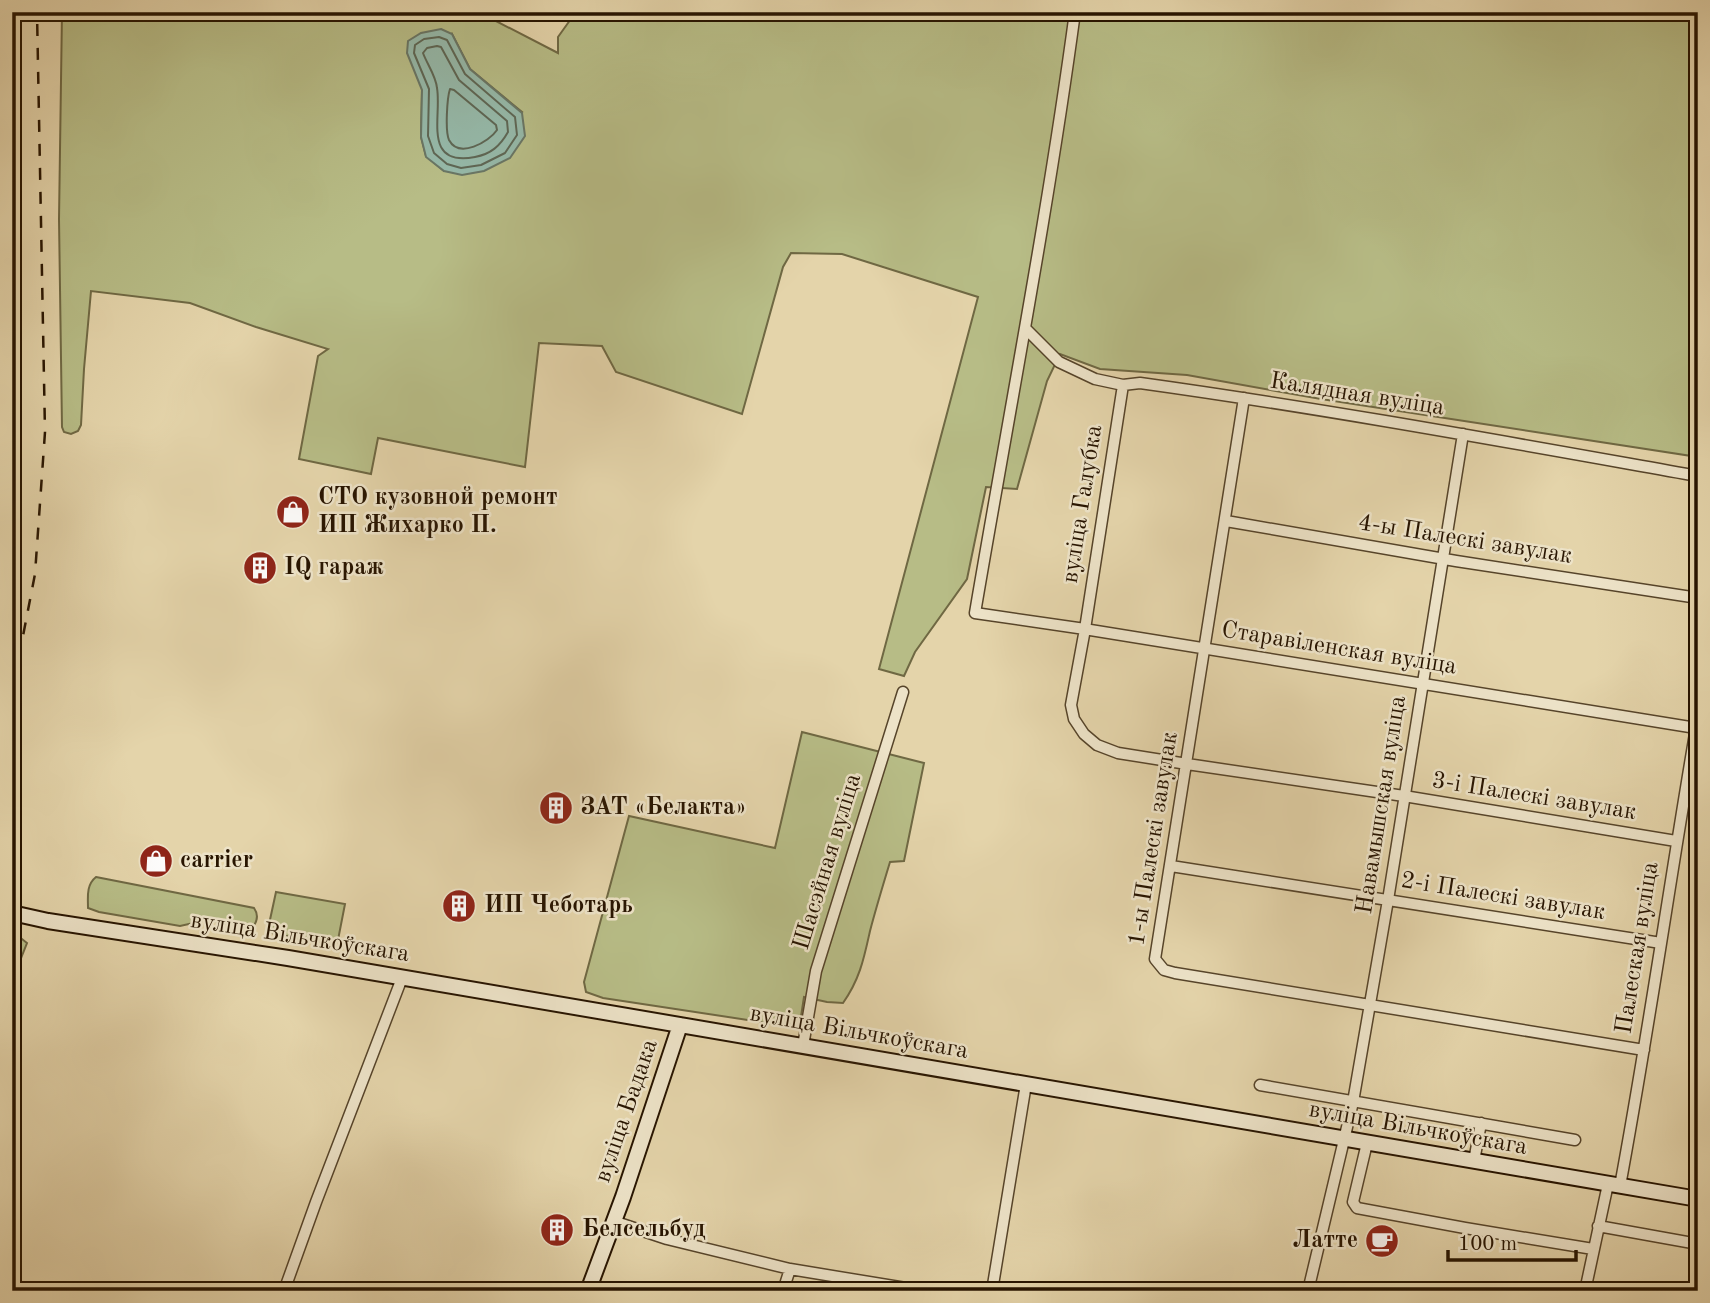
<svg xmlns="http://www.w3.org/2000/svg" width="1710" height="1303" font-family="'Old Standard TT',serif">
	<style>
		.green { fill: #b7bc86; stroke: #6f6843; stroke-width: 2; fill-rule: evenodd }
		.water { fill: #95b8a8; stroke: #697665; stroke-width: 2 }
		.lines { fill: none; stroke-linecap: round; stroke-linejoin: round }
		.shore { stroke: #5e6654; stroke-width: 2 }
		.minor-casing { stroke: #56442a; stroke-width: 13 }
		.secondary-casing { stroke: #271400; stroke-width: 18 }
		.minor { stroke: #ede3c8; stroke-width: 10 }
		.secondary { stroke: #ede3c8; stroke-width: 14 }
		.rail { stroke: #271400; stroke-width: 2.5; stroke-dasharray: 12 12; stroke-linecap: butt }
		.labels { text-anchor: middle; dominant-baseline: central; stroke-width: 5; stroke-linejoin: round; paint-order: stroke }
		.street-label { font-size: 24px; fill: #271400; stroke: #ede3c8 }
		.poi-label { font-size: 24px; font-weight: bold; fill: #271400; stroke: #ede3c8; text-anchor: start }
	</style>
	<rect width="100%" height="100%" fill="#e4d4aa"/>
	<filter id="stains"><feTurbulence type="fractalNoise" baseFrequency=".00286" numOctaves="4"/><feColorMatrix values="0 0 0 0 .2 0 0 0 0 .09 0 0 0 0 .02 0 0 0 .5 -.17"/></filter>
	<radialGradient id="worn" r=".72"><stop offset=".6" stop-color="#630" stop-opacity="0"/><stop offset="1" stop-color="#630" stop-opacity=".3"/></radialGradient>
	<!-- green -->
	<path class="green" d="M62 12H500L492 19 558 53V37L573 16 588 12H1698V457L1321 399 1187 375 1100 369 1060 354 1047 381 1017 489 986 487 967 579 915 652 904 676 879 669 978 297 842 254 791 253 783 267 742 414 616 372 602 346 539 343 525 467 378 438 371 474 299 459 318 356 328 349 256 327 190 303 91 291 84 369 81 425 78 431 71 434 64 432 62 427 59 219ZM452 34 470 69 522 112 444 171 426 156 421 137 422 90Z
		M12 104 18 290 21 467 12 544Z
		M802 732 924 763 904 861 890 862C883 885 876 908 870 931 864 958 860 979 843 1003L827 1002 804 997 800 1023 794 1027 603 998 586 992 584 982 629 816 775 848Z
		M96 877 254 908C259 915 257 922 252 928L207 920 180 926 99 912 88 908C88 897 86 885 96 877Z
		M276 892 345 904 338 940 335 946 272 933 268 929Z
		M12 933 17 935 27 943 12 981Z"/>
	<!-- water -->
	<path class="water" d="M441 29 452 34 470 69 522 113 525 136 510 158 484 171 462 175 444 171 426 157 421 137 422 90 407 53 408 41 421 33Z"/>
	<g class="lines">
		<!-- shore -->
		<path class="shore" d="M439 37 447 40 465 74 515 117 517 135 505 153 481 165 461 168 447 164 434 153 428 136 429 89 414 53 415 45 424 39Z
			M437 46 441 47 459 80 507 121 508 132C500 146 491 154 475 157 422 167 442 116 437 88 436 76 427 64 423 53L427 48Z
			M450 89 454 90 496 125 497 130C489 142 459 159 449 140 445 131 447 98 450 89Z"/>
		<!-- minor casing -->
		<g class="minor-casing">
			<path id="minor" d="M1075 12C1048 213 1009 413 975 613L1078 628 1696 728
				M1025 328 1059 362 1095 379 1123 385 1140 383C1327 409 1512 443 1698 476
				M1123 385 1085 629 1071 705 1074 719 1084 734 1097 745 1118 753 1187 764 1404 796 1676 841
				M1244 398 1155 959 1164 970 1175 973 1644 1050
				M1226 521 1456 561 1698 598
				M1171 866 1661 943
				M803 1046 816 971 903 692
				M1260 1085 1575 1140
				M1367 1143 1353 1202 1357 1208 1465 1228 1593 1249
				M1474 1161 1481 1123
				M1620 1186C1649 1030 1671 873 1698 716
				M613 1221 667 1239 790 1269 924 1291
				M1598 1226 1698 1244
				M284 1291 316 1202 402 978
				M783 1291 790 1269
				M992 1291 1026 1084
				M1308 1291 1353 1102 1388 900 1463 434
				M1585 1291 1608 1184"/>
		</g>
		<!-- secondary casing -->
		<g class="secondary-casing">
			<path id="secondary" d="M12 913 48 921 288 958 1698 1199
				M588 1291 623 1197 680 1025"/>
		</g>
		<!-- minor -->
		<use href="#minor" class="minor"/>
		<!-- secondary -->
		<use href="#secondary" class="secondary"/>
		<!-- rail -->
		<path class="rail" d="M12 681 23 636 35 574 45 432 37 12"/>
	</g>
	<!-- icons -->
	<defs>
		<g id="shop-disc" transform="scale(1.75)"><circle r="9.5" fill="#8f2418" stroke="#ede3c8"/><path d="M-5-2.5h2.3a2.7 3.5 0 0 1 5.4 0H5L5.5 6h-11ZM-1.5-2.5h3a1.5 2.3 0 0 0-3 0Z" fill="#fff"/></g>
		<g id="building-disc" transform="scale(1.75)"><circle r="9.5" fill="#8f2418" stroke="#ede3c8"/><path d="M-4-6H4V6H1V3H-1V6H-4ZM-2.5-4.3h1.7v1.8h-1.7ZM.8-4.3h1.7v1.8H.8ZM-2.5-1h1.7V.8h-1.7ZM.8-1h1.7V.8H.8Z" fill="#fff"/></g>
		<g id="cafe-disc" transform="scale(1.75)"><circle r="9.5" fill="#8f2418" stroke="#ede3c8"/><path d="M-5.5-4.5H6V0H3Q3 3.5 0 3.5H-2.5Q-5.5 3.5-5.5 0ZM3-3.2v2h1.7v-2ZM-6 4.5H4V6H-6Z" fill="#fff"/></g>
	</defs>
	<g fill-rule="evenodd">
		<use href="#shop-disc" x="293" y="512"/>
		<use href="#building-disc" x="260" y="568"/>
		<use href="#building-disc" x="556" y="808"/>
		<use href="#shop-disc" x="156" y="861"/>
		<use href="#building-disc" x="459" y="906"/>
		<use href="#building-disc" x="557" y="1230"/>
		<use href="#cafe-disc" x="1382" y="1241"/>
	</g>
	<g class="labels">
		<!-- street labels -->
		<g class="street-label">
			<text transform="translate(1357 395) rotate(9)">Калядная вуліца</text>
			<text transform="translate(1083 504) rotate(-81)">вуліца Галубка</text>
			<text transform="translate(1465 540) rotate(9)">4-ы Палескі завулак</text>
			<text transform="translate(1339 649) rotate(9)">Старавіленская вуліца</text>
			<text transform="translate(1534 797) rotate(9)">3-і Палескі завулак</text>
			<text transform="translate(1382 805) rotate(-81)">Навамышская вуліца</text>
			<text transform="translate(1154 839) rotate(-81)">1-ы Палескі завулак</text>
			<text transform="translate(828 862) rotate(-73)">Шасэйная вуліца</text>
			<text transform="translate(1503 897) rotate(9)">2-і Палескі завулак</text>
			<text transform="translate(300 938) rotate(9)">вуліца Вільчкоўскага</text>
			<text transform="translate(1638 948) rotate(-81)">Палеская вуліца</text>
			<text transform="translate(859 1033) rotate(10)">вуліца Вільчкоўскага</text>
			<text transform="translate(627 1111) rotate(-71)">вуліца Бадака</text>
			<text transform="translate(1418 1129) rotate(10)">вуліца Вільчкоўскага</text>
		</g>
		<!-- poi labels -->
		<g class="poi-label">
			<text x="318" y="498">СТО кузовной ремонт<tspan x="318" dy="28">ИП Жихарко П.</tspan></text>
			<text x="284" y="568">IQ гараж</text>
			<text x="580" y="808">ЗАТ «Белакта»</text>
			<text x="180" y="861">carrier</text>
			<text x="484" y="906">ИП Чеботарь</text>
			<text x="582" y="1230">Белсельбуд</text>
			<text x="1358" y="1241" text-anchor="end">Латте</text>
		</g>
	</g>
	<!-- margin -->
	<rect width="1710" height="1303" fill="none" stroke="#e4d4aa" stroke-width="42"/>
	<rect x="14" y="14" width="1682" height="1275" fill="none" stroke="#271400" stroke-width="3.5"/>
	<rect x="21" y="21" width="1668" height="1261" fill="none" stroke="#271400" stroke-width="2"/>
	<!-- scale -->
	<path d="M1448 1250v10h128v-10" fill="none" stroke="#271400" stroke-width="3.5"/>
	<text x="1458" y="1250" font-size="21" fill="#271400" stroke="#ede3c8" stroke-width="5" paint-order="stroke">100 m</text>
	<rect width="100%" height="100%" filter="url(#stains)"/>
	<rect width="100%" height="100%" fill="url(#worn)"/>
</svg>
